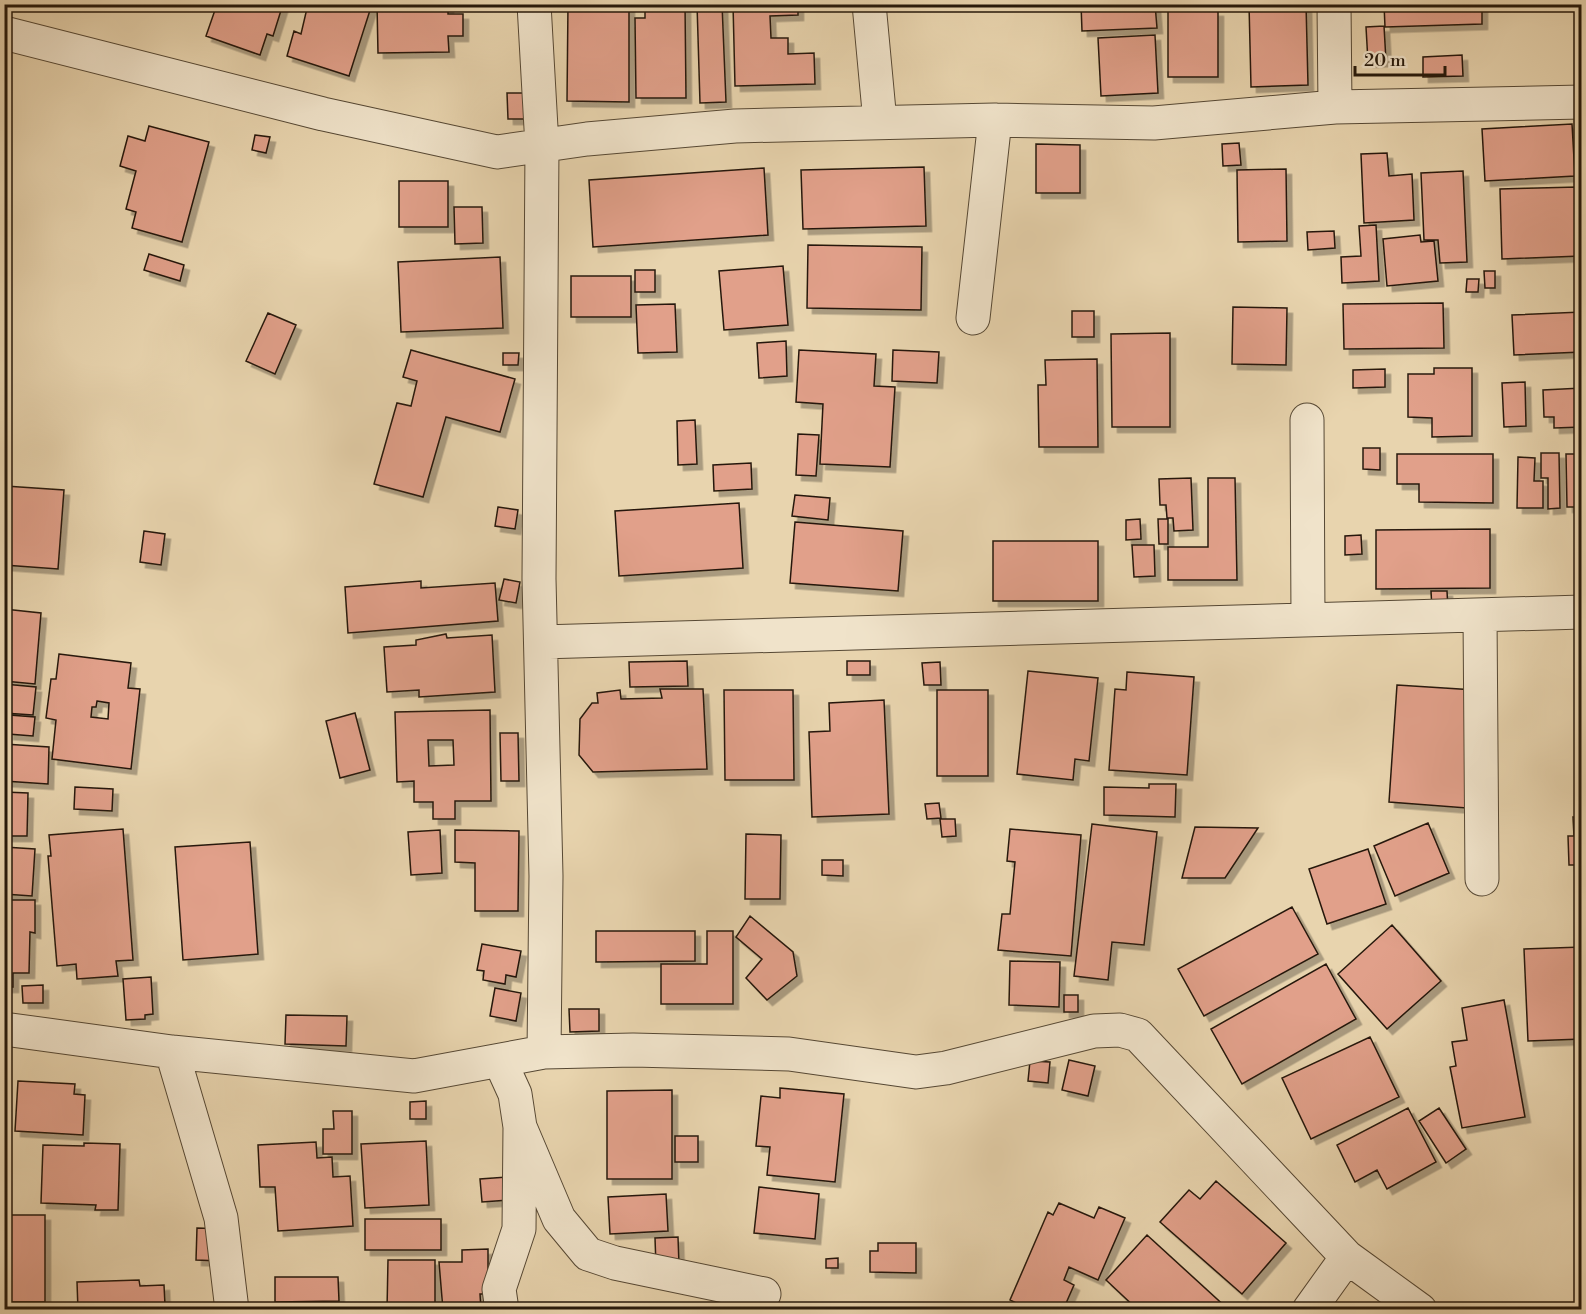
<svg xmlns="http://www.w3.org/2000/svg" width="1586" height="1314" font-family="'Libre Bodoni',serif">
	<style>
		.building { fill: #e1a08a; stroke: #26190b; stroke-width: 1.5; fill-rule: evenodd; filter: url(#shadow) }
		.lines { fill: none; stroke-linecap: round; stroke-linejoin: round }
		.minor-casing { stroke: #564834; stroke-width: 35 }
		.minor { stroke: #f0e3ca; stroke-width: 33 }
	</style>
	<defs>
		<filter id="shadow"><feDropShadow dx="5.5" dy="5.5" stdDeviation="0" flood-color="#0004"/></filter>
	</defs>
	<rect width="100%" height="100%" fill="#e8d4ae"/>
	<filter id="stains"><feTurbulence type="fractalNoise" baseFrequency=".00333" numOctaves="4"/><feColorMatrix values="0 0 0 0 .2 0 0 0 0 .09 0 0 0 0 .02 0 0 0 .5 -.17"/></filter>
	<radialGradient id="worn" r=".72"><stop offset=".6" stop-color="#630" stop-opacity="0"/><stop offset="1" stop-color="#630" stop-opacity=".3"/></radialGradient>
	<!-- building -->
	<path class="building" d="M210 4H283L273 36 267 34 260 55 206 36 215 10 209 8Z
		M308 4H372L349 76 287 56 294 31 301 34Z
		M377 4H448V14H463V36H448L449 52 378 53Z
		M568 4H629V102L567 101Z
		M645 4H685L686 98H636L635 18H645Z
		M697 4H722L726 102 700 103Z
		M733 4H798V15L770 16 771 38H788V54L814 53 815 84 735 86Z
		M1081 4H1155L1157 28 1082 31Z
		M1249 4H1306L1308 85 1251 87Z
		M1384 4H1482V24L1385 27Z
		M1168 11H1218V77H1168Z
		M1384 26 1386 61 1368 62 1366 27Z
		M1155 35 1158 93 1101 96 1098 38Z
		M1462 55 1463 76 1423 77V57Z
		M507 93H527L528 119H508Z
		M1572 124 1575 176 1485 181 1482 129Z
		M149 126 209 142 182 242 132 228 136 212 126 209 136 171 120 166 128 136 145 141Z
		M255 135 270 137 266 153 252 150Z
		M1239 143 1241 165 1223 166 1222 144Z
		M1036 144 1080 145V193H1036Z
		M1387 153 1389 176 1412 174 1414 220 1364 223 1361 154Z
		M924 167 926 226 803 229 801 170Z
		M764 168 768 235 593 247 589 180Z
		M1286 169 1287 241 1238 242 1237 170Z
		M1463 171 1467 262 1440 263 1438 240H1424L1421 173Z
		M399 181H448V227H399Z
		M1578 187 1581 256 1502 259 1500 189Z
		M454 207H482L483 243 455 244Z
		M1376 225 1379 281 1342 283 1341 257 1361 256 1359 226Z
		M1334 231 1335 248 1308 250 1307 232Z
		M1420 235 1421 242 1434 241 1438 281 1387 286 1383 239Z
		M808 245 922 247 921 310 807 308Z
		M149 254 184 265 180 281 144 270Z
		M500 257 503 328 401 332 398 262Z
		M783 266 788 325 724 330 719 271Z
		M635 270H655V292H635Z
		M1484 271H1495V288H1485Z
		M571 276H631V317H571Z
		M1467 279H1479L1478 292H1466Z
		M1443 303 1444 348 1344 349 1343 304Z
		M675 304 677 352 638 353 636 305Z
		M1233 307 1287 308 1286 365 1232 364Z
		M1072 311H1094V337H1072Z
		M1582 312V352L1514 355 1512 315Z
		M268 313 296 325 275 374 246 361Z
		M1170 333V427H1112L1111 334Z
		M786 341 787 376 759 378 757 343Z
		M411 350 515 379 500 432 446 417 423 497 374 484 397 403 411 406 417 381 403 377Z
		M799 350 876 354 874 386 895 387 890 467 820 464 823 404 796 402Z
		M893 350 939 352 937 383 892 381Z
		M503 353H519L518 365H503Z
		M1097 359 1098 447H1039L1038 385H1046L1045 360Z
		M1434 368H1472V436L1432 437V418L1408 417V374H1434Z
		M1385 369V387L1353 388V370Z
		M1525 382 1526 426 1504 427 1502 383Z
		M1582 388V427L1554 428V417H1544L1543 390Z
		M695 420 697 464 678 465 677 421Z
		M798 434 819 435 816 476 796 475Z
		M1363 448H1380V470L1363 469Z
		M1541 453H1559L1560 508 1548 509V478H1541Z
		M1397 454H1493V503L1419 502V484H1397Z
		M1566 454H1582V507H1567Z
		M1518 457 1535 458 1534 481H1543V508H1517Z
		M751 463 752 489 714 491 713 465Z
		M1191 478 1193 530 1174 531 1173 518H1167L1166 505H1160L1159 479Z
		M1208 478H1235L1237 580H1168V547H1208Z
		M5 486 64 490 58 569 4 565Z
		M795 495 830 498 828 520 792 516Z
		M739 503 743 568 619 576 615 511Z
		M498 507 518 510 515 529 495 526Z
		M1140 519 1141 539 1126 540V520Z
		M1158 519H1168V544H1159Z
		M795 522 903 531 898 591 790 583Z
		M1490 529V588L1376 589V530Z
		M144 531 165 534 161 565 140 562Z
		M1361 535 1362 554 1345 555V536Z
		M993 541H1098V601H993Z
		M1132 545H1154L1155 576 1134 577Z
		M504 579 520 582 516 603 499 600Z
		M421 581V588L495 583 498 621 348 633 345 587Z
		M1431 591H1447L1448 610H1432Z
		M4 609 41 613 35 684 4 681Z
		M446 634 447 638 492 635 495 692 419 697V690L387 692 384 647 416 645V640Z
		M59 654 131 663 128 688 140 689 131 769 52 759 56 720 46 718 51 679H56ZM97 701 109 703 108 719 91 717 92 707H96Z
		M687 661 688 686 630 687 629 662Z
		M847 661H870V675H847Z
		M940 662 941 685H924L922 663Z
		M1028 671 1098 678 1089 761 1075 759 1073 780 1017 774Z
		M1127 672 1194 677 1187 775 1109 770 1115 689 1126 690Z
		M4 684 36 687 33 715 4 713Z
		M1397 685 1475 690 1467 808 1389 802Z
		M660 689H703L707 769 593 772 579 755 580 719 592 703H598L597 693 620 690 621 699 662 698Z
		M724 690H793L794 780H725Z
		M937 690H988V776H937Z
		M884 700 889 814 812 817 809 732 830 731 829 703Z
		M490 710 491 801H455V819H433V802H414V781L397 782 395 712ZM428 740H453L454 765 429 766Z
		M355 713 370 770 340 778 326 721Z
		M9 715 35 717 33 736 8 734Z
		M500 733H518L519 781H501Z
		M4 744 49 747 48 784 4 781Z
		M1149 784H1176L1175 817 1104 815V787L1149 788Z
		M75 787 113 789 112 811 74 809Z
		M4 792 28 793 27 836H4Z
		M939 803 941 818 927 819 925 804Z
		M1573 817H1582V885H1579L1578 865H1569L1568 836H1574Z
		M940 819H955L956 836 942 837Z
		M1428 823 1449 873 1395 896 1374 846Z
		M1092 824 1157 832 1144 945 1112 942 1108 980 1074 976Z
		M1195 827 1258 828 1225 878H1182Z
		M123 829 133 960 116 961 118 976 77 979 76 964 57 966 48 856H51L49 835Z
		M1010 829 1081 835 1071 956 998 950 1002 914H1010L1015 862 1007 861Z
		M440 830 442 873 411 875 408 832Z
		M455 830 519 831 518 911H475V863L455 862Z
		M746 834 781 835 780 899H745Z
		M250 842 258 954 183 960 175 847Z
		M4 847 35 849 32 896 4 894Z
		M1368 849 1386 904 1327 924 1309 869Z
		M822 860H843V876L822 875Z
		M4 900H35V933L30 932 29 973H13V987H4Z
		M1292 907 1318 954 1204 1016 1178 969Z
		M750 916 793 952 797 976 767 1000 746 978 762 959 736 937Z
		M1392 925 1441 981 1387 1029 1338 974Z
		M596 931H695V961L596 962Z
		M707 931H733V1004H661V964H707Z
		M482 944 521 951 516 977 506 975 505 984 483 980 484 971 477 970Z
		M1582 947V1039L1528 1041 1524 949Z
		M1010 961 1060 962 1059 1007 1009 1005Z
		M1326 964 1356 1019 1242 1084 1211 1029Z
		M151 977 153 1014 145 1015V1019L126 1020 123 979Z
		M43 985V1003H23L22 986Z
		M495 988 521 993 516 1021 490 1016Z
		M1064 995H1078V1012H1064Z
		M1504 1000 1525 1117 1462 1128 1450 1067 1456 1066 1452 1042 1467 1040 1462 1008Z
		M569 1009H599V1031L570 1032Z
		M286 1015 347 1016 346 1046 285 1044Z
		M1370 1037 1399 1097 1311 1139 1282 1078Z
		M1069 1060 1095 1066 1088 1096 1062 1090Z
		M1030 1061 1050 1062 1048 1083 1028 1081Z
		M18 1081 75 1084 74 1094 85 1095 83 1135 15 1131Z
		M780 1088 844 1094 835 1182 767 1175 770 1147 756 1146 761 1096 780 1098Z
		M672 1090V1179H607V1091Z
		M426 1101V1119H410V1102Z
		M1408 1108 1436 1162 1387 1189 1377 1170 1355 1182 1337 1145Z
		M1439 1108 1466 1149 1446 1163 1419 1121Z
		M333 1111H352V1154H323V1129H334Z
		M675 1136H698V1162H675Z
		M426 1141 429 1205 365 1208 361 1144Z
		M316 1142 317 1158 332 1157 333 1177 350 1176 353 1226 278 1231 275 1187H260L258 1145Z
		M84 1143 120 1144 118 1210H95L96 1205 41 1203 43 1145 84 1146Z
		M507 1177 509 1200 482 1202 480 1179Z
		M1216 1181 1286 1243 1242 1294 1160 1222 1189 1190 1200 1199Z
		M759 1187 819 1194 815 1239 754 1233Z
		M666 1194 668 1231 610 1234 608 1197Z
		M1059 1203 1094 1218 1099 1207 1125 1218 1098 1280 1069 1267 1064 1280 1074 1285 1063 1310H1031L1010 1300 1048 1212 1053 1215Z
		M4 1215H45V1302H4Z
		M365 1219H441V1250H365Z
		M197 1228 222 1229 221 1261 196 1260Z
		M1147 1235 1229 1310H1138L1106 1280Z
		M678 1237 679 1265 656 1266 655 1238Z
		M878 1243H916V1273L870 1272V1251H878Z
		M488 1249V1294H480L481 1310H443L439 1262H462V1250Z
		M838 1258V1268H826V1259Z
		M388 1260H435V1310H387Z
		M275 1277H338L339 1301 275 1302Z
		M139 1280 140 1286 164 1285 165 1305H177V1310H78L77 1282Z
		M8 1305H39V1310H8Z
		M346 1305V1310H273V1306Z"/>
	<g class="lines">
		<!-- minor casing -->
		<g class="minor-casing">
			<path id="minor" d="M534 4 542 146 539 579 546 876 544 1052
				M869 4 880 122
				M1334 4 1335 107
				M4 33 323 114 497 152 587 139 735 126 995 120 1154 123 1335 107 1582 102
				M973 318 995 120
				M1307 420 1308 619
				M1480 615 1482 879
				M541 642 1582 612
				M4 1029 172 1052 414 1076 544 1052 633 1050 789 1054 916 1072 946 1068 1094 1031 1120 1030 1138 1035 1347 1257 1420 1310
				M172 1052 221 1218 232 1310
				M500 1061 515 1094 520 1127 519 1229 499 1289 502 1310
				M520 1127 559 1219 588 1254 615 1263 764 1294
				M1309 1310 1347 1257"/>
		</g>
		<!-- minor -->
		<use href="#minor" class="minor"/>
	</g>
	<!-- margin -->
	<rect width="1586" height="1314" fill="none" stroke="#e8d4ae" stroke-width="24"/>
	<rect x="6" y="6" width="1574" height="1302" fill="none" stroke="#26190b" stroke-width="3"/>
	<rect x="12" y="12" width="1562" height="1290" fill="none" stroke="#26190b" stroke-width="1.5"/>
	<!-- scale -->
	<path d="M1355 66v9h90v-9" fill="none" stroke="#26190b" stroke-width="3"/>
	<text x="1364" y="66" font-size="18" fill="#26190b" stroke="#f0e3ca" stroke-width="4.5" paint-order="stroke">20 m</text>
	<rect width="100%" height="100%" filter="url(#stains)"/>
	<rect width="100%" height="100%" fill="url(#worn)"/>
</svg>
